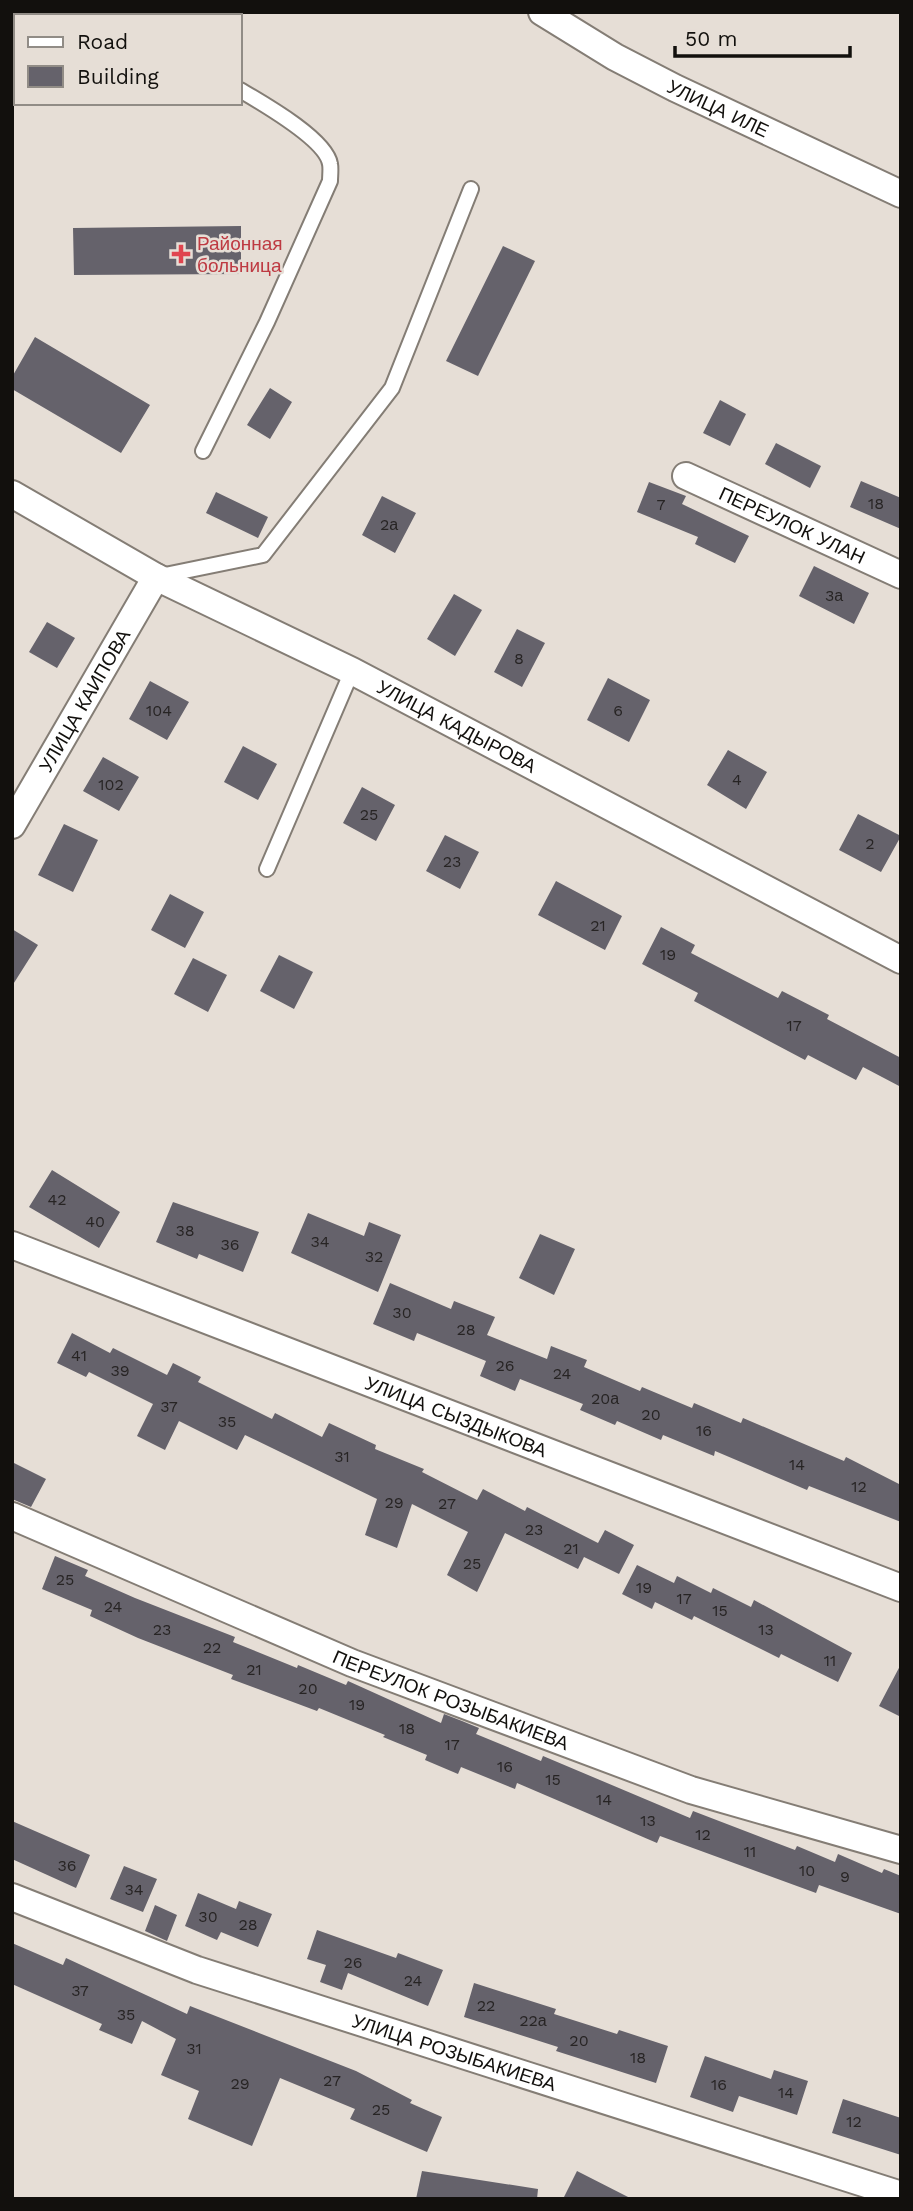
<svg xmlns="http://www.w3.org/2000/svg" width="913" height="2211" font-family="'Work Sans',sans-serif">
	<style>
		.building { fill: #65626b }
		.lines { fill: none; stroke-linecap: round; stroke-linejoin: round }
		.lane-casing { stroke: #847d75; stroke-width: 18 }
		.street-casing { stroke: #847d75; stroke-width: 30 }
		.lane { stroke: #fff; stroke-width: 14 }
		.street { stroke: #fff; stroke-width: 26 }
		.health-dot { fill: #e0444e; stroke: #e6ded6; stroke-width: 2.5 }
		.labels { text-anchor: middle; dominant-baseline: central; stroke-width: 5; stroke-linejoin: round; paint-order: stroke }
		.number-label { font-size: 16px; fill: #272424 }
		.street-label { font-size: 19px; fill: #12100d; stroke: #e6ded6 }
		.health-label { font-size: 19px; fill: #be3a42; stroke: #e6ded6; text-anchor: start }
	</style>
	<rect width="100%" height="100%" fill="#e6ded6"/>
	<!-- building -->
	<path class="building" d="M241 226V274L74 275 73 228Z
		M503 246 535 261 478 376 446 361Z
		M35 337 150 405 121 453 12 389V377Z
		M270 388 292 402 270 439 247 425Z
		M720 400 746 414 730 446 703 433Z
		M776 443 821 466 810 488 765 464Z
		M861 481 901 498V529L850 507Z
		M649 482 686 496 682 504 749 536 735 563 695 544 698 537 637 512Z
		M216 492 268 517 258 538 206 513Z
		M382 496 416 513 395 553 362 535Z
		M814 566 869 593 854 624 799 596Z
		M454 594 482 610 455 656 427 639Z
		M47 622 75 638 57 668 29 652Z
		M517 629 545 643 522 687 494 672Z
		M608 678 650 700 629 742 587 720Z
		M150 681 189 702 167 740 129 719Z
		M243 746 277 764 258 800 224 782Z
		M728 750 767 772 746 809 707 785Z
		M103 757 139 777 119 811 83 791Z
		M362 787 395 805 376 841 343 823Z
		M858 814 901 836 881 872 839 850Z
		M64 824 98 840 73 892 38 875Z
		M445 835 479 852 460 889 426 871Z
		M556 881 622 916 605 950 538 915Z
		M170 894 204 912 185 948 151 930Z
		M661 927 695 945 691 953 778 998 782 991 829 1015 827 1019 901 1058V1087L863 1067 856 1080 808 1055 805 1060 694 1001 698 993 642 964Z
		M12 929 38 945 12 986Z
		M279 955 313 972 294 1009 260 991Z
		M193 958 227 975 208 1012 174 994Z
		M52 1170 120 1212 99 1248 29 1207Z
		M173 1202 259 1232 243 1272 199 1254 197 1259 156 1242Z
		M308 1213 364 1236 369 1222 401 1235 378 1292 291 1253Z
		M540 1234 575 1249 554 1295 519 1278Z
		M390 1283 451 1309 454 1301 495 1317 487 1335 547 1359 551 1346 587 1360 584 1367 640 1391 642 1387 692 1408 694 1403 741 1423 743 1418 844 1461 846 1457 901 1485V1522L809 1486 807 1490 715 1451 714 1456 663 1435 661 1440 617 1421 615 1425 580 1410 583 1404 520 1379 515 1391 480 1376 486 1361 417 1333 414 1341 373 1324Z
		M72 1333 110 1353 113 1348 167 1375 173 1363 201 1377 198 1382 272 1419 275 1413 322 1437 329 1423 376 1445 375 1449 424 1469 422 1472 477 1500 483 1489 525 1511 527 1507 598 1543 605 1530 634 1545 619 1574 584 1557 578 1569 505 1533 477 1592 447 1575 468 1532 412 1504 397 1548 365 1535 377 1499 245 1435 237 1450 179 1421 165 1450 137 1436 153 1404 89 1372 86 1377 57 1363Z
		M12 1462 46 1479 31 1507 12 1499Z
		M55 1556 88 1570 85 1576 135 1598 235 1637 233 1642 297 1668 298 1665 346 1685 348 1681 441 1723 444 1714 462 1721 479 1728 476 1734 541 1761 543 1756 690 1818 693 1811 795 1850 797 1846 835 1862 838 1854 882 1873 884 1869 901 1876V1914L819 1885 816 1893 660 1836 657 1843 517 1783 515 1789 461 1767 458 1774 425 1760 427 1755 383 1737 385 1735 319 1708 317 1711 231 1679 233 1675 138 1638 90 1616 92 1610 42 1589Z
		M637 1565 674 1583 677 1576 711 1593 713 1588 751 1607 754 1600 852 1653 838 1682 781 1654 779 1658 694 1616 692 1620 655 1602 652 1609 622 1594Z
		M901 1664V1717L879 1706Z
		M12 1821 90 1855 76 1888 12 1859Z
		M124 1866 157 1879 143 1912 110 1899Z
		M198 1893 236 1909 239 1901 272 1914 258 1947 221 1932 217 1940 185 1926Z
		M155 1905 177 1915 167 1941 145 1931Z
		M317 1930 396 1958 398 1953 443 1970 428 2006 348 1973 342 1990 320 1982 326 1965 307 1959Z
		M12 1943 63 1965 66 1958 187 2014 190 2006 356 2071 412 2100 410 2103 442 2117 427 2152 350 2119 355 2109 280 2078 252 2146 188 2119 199 2091 161 2075 176 2039 142 2021 132 2044 99 2030 102 2024 12 1984Z
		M474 1983 556 2009 554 2014 617 2034 619 2030 668 2046 656 2083 556 2051 558 2047 464 2017Z
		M705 2056 771 2079 774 2070 808 2081 797 2115 739 2096 733 2112 690 2097Z
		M843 2099 901 2118V2155L832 2133Z
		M422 2171 538 2189 537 2199H416Z
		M577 2171 632 2199H563Z"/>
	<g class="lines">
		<!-- lane casing -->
		<g class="lane-casing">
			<path id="lane" d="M97 12 103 16
				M203 451 267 322 330 181C330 176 331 169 330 164 326 139 262 103 240 90
				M160 576 263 555 392 388 471 189
				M267 869 352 671"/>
		</g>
		<!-- street casing -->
		<g class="street-casing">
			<g id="street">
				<path id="s1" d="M542 12 615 57 675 88 901 194"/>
				<path id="s2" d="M686 476 901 575"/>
				<path id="s3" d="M12 494 156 577 352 671 901 960"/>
				<path id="s4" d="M12 825 156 577"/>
				<path id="s5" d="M12 1245 901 1588"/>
				<path id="s6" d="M12 1516 352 1663 691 1790 901 1850"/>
				<path id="s7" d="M12 1897 197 1970 901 2195"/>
			</g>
		</g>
		<!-- lane -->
		<use href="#lane" class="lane"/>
		<!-- street -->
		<use href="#street" class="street"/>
	</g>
	<!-- markers -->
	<path class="health-dot" d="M177.5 243.5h7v7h7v7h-7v7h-7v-7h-7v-7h7z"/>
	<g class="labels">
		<!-- number labels -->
		<g class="number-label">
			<text x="876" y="503">18</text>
			<text x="661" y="504">7</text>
			<text x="389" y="524">2а</text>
			<text x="834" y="595">3а</text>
			<text x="519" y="658">8</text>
			<text x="159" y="710">104</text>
			<text x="618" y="710">6</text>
			<text x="737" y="779">4</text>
			<text x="111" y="784">102</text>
			<text x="369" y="814">25</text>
			<text x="870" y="843">2</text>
			<text x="452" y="861">23</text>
			<text x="598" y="925">21</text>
			<text x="668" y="954">19</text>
			<text x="794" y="1025">17</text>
			<text x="57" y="1199">42</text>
			<text x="95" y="1221">40</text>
			<text x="185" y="1230">38</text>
			<text x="320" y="1241">34</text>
			<text x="230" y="1244">36</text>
			<text x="374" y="1256">32</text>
			<text x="402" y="1312">30</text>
			<text x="466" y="1329">28</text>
			<text x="79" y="1355">41</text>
			<text x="505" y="1365">26</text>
			<text x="120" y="1370">39</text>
			<text x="562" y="1373">24</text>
			<text x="605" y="1398">20а</text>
			<text x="169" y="1406">37</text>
			<text x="651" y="1414">20</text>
			<text x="227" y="1421">35</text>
			<text x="704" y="1430">16</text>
			<text x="342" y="1456">31</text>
			<text x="797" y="1464">14</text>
			<text x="859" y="1486">12</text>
			<text x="394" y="1502">29</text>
			<text x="447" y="1503">27</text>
			<text x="534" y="1529">23</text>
			<text x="571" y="1548">21</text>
			<text x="472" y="1563">25</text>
			<text x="65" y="1579">25</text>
			<text x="644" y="1587">19</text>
			<text x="684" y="1598">17</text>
			<text x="113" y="1606">24</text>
			<text x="720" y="1610">15</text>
			<text x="162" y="1629">23</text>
			<text x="766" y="1629">13</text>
			<text x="212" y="1647">22</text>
			<text x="830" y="1660">11</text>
			<text x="254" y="1669">21</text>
			<text x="308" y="1688">20</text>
			<text x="357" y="1704">19</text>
			<text x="407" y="1728">18</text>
			<text x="452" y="1744">17</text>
			<text x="505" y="1766">16</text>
			<text x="553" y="1779">15</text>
			<text x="604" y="1799">14</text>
			<text x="648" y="1820">13</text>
			<text x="703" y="1834">12</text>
			<text x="750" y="1851">11</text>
			<text x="67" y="1865">36</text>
			<text x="807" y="1870">10</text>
			<text x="845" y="1876">9</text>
			<text x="134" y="1889">34</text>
			<text x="208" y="1916">30</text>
			<text x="248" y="1924">28</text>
			<text x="353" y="1962">26</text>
			<text x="413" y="1980">24</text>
			<text x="80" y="1990">37</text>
			<text x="486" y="2005">22</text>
			<text x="126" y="2014">35</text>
			<text x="533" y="2020">22а</text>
			<text x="579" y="2040">20</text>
			<text x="194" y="2048">31</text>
			<text x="638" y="2057">18</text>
			<text x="332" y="2080">27</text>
			<text x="240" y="2083">29</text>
			<text x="719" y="2084">16</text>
			<text x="786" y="2092">14</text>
			<text x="381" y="2109">25</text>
			<text x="854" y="2121">12</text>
		</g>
		<!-- street labels -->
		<g class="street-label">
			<text stroke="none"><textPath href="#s1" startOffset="201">УЛИЦА ИЛЕ</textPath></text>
			<text stroke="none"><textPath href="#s2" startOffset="117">ПЕРЕУЛОК УЛАН</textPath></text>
			<text stroke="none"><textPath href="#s4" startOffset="144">УЛИЦА КАИПОВА</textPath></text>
			<text stroke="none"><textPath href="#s3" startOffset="502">УЛИЦА КАДЫРОВА</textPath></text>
			<text stroke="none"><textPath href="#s5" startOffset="476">УЛИЦА СЫЗДЫКОВА</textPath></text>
			<text stroke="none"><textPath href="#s6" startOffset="476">ПЕРЕУЛОК РОЗЫБАКИЕВА</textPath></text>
			<text stroke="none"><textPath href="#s7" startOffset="469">УЛИЦА РОЗЫБАКИЕВА</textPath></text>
		</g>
		<!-- health labels -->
		<g class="health-label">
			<text x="197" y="243">Районная<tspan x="197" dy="22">больница</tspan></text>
		</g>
	</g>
	<!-- border -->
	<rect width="913" height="2211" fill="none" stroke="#12100d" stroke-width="28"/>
	<!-- legend -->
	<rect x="14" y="14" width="228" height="91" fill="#e6ded6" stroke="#918c86" stroke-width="2"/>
	<rect x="28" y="37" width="35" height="10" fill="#ffffff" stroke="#918c86" stroke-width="2"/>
	<text x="77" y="49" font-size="21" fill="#12100d">Road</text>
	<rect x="28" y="66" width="35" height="21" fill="#65626b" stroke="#918c86" stroke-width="2"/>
	<text x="77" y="84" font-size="21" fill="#12100d">Building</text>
	<!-- scale -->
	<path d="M675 46v10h175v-10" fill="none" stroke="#12100d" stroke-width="3.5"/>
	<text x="685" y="46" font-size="21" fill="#12100d" stroke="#e6ded6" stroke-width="5" paint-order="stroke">50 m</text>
</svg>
